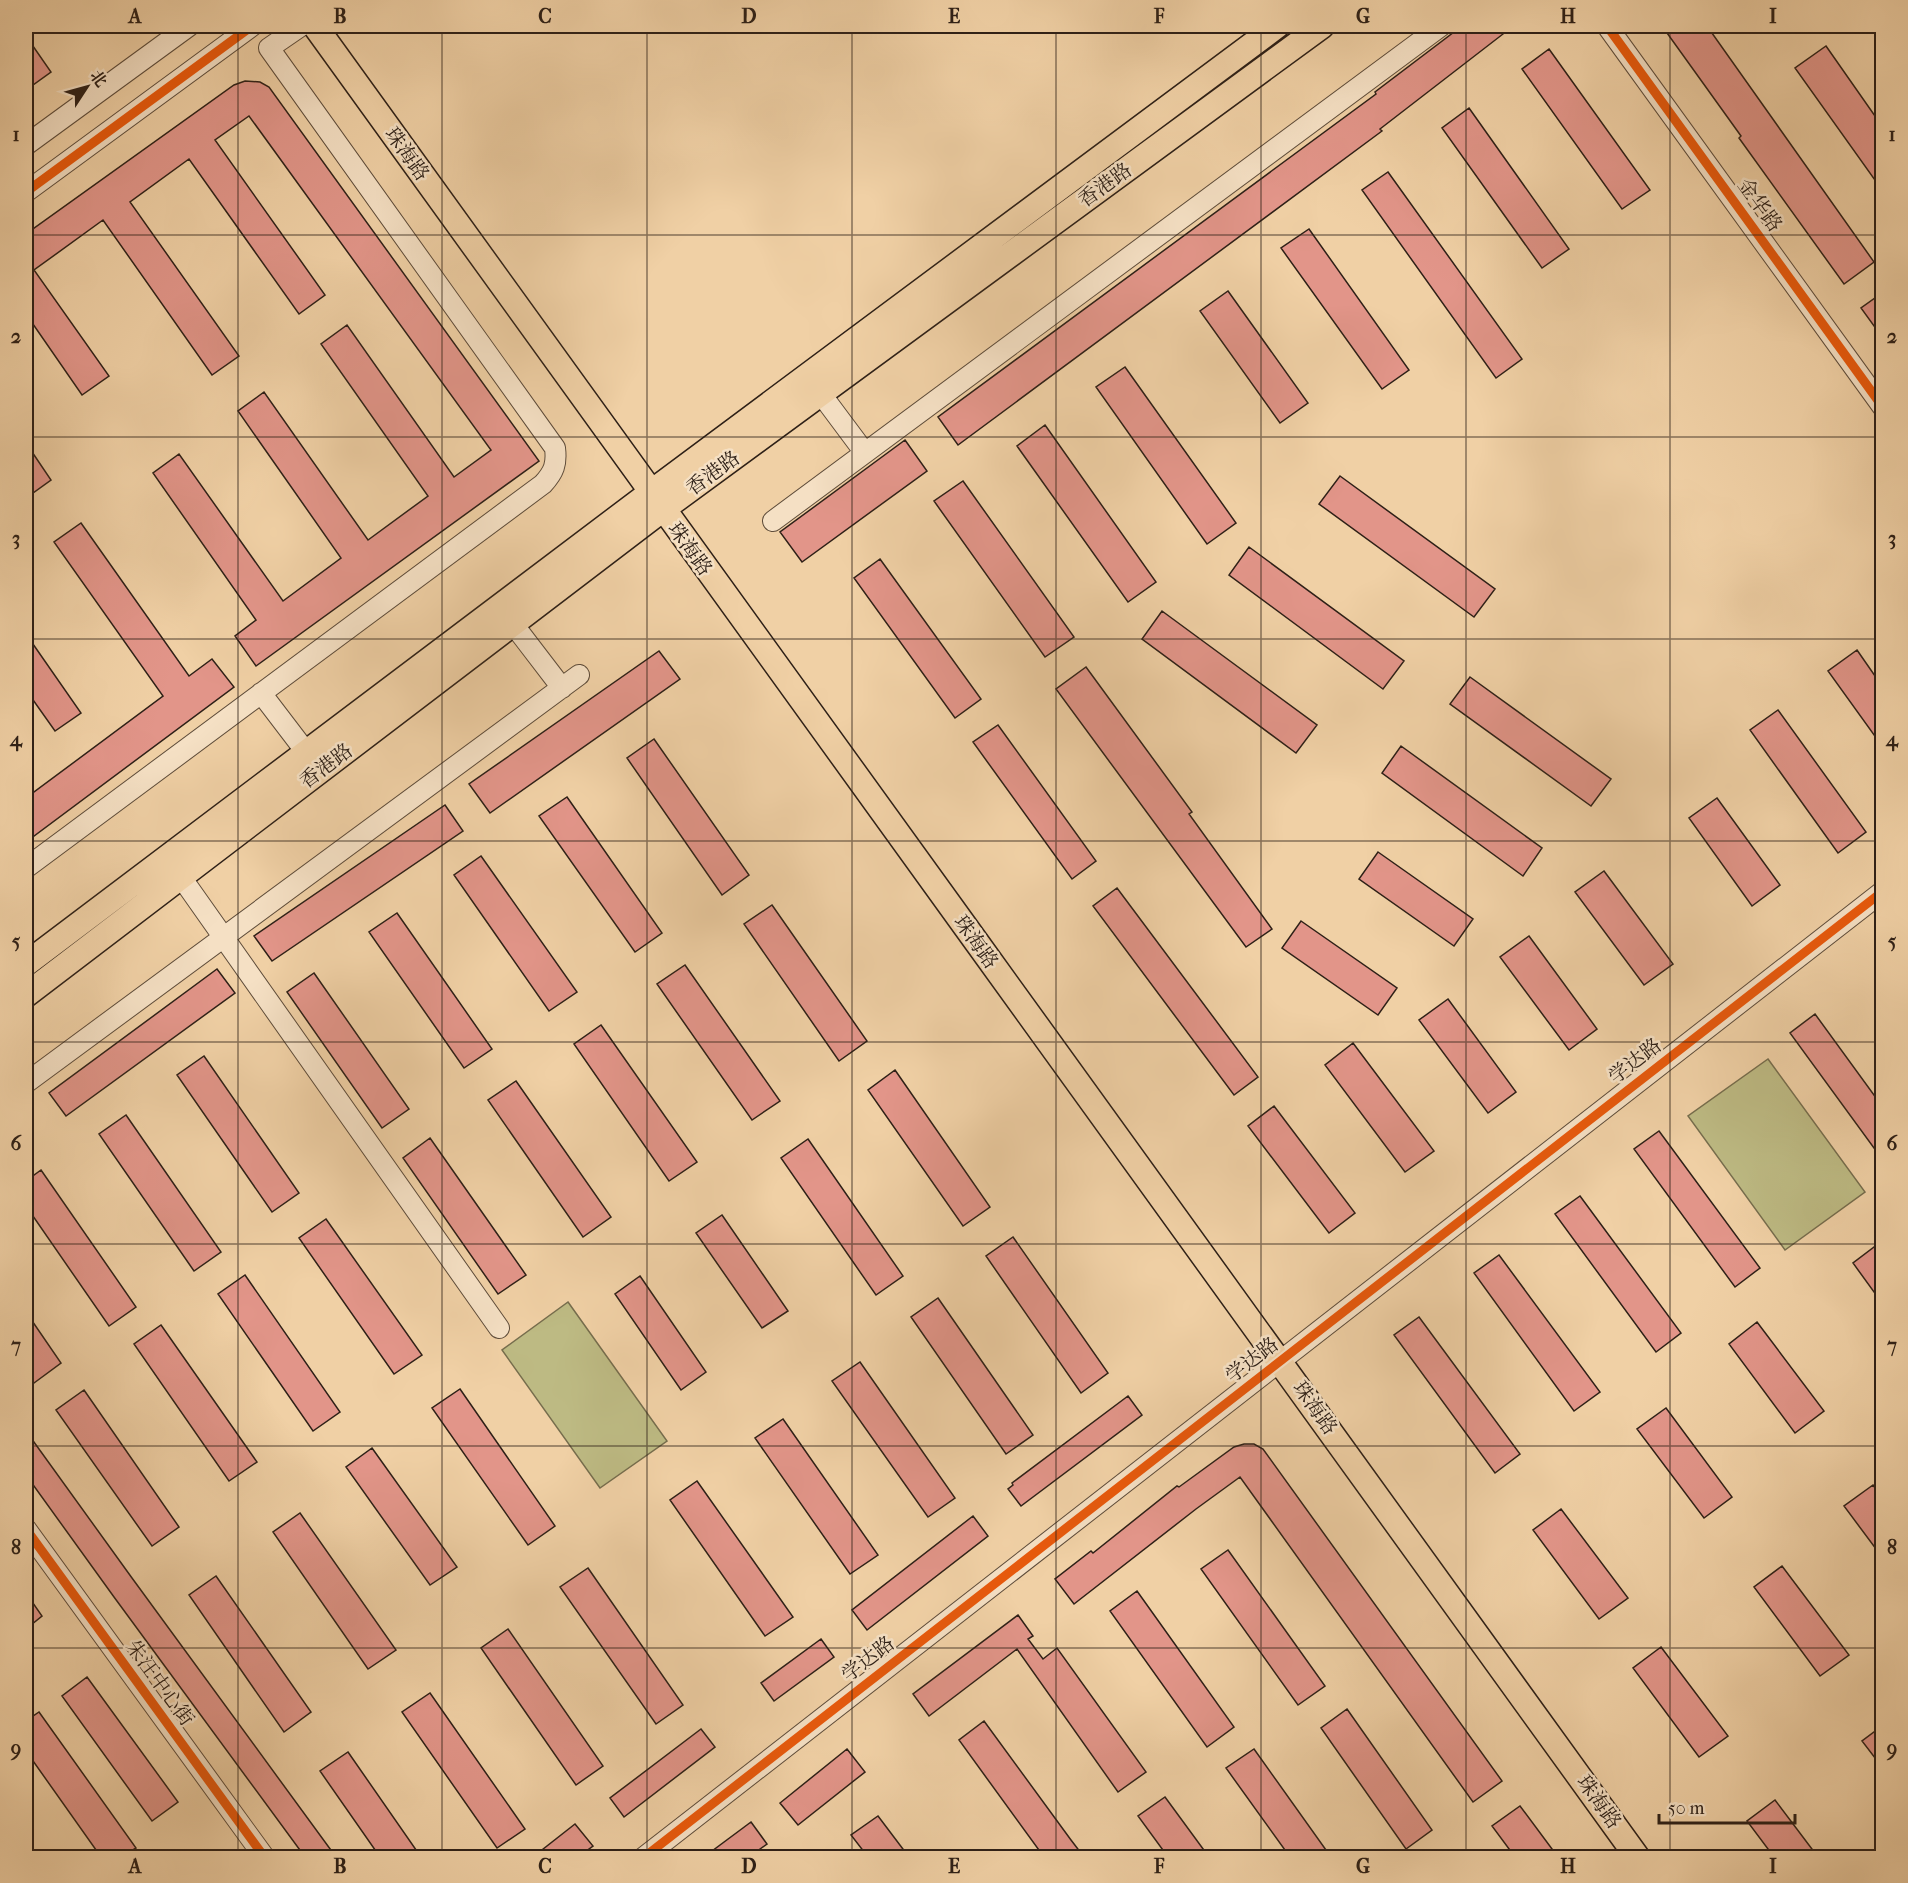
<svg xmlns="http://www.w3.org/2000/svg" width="1908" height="1883" font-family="'IM FELL French Canon','Noto Serif SC',serif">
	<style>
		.green { fill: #bdba83; stroke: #766d4d; stroke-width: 1.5 }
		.building { fill: #e29589; stroke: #2e2017; stroke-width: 1.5 }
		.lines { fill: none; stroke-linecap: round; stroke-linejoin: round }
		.minor-casing { stroke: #5e4c3a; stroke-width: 22 }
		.major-casing { stroke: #2e2017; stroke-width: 27 }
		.minor { stroke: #f5e0c4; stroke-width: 20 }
		.major { stroke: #f0d0a5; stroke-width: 24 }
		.cycleway-casing { stroke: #f5e0c4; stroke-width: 13 }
		.cycleway { stroke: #e8590c; stroke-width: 9 }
		.grid { fill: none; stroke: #2e2017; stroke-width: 1.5; stroke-opacity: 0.55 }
		.labels { text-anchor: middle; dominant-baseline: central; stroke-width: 5; stroke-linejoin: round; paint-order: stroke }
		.street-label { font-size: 20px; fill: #2e2017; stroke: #f5e0c4 }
		.neatline { fill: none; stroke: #2e2017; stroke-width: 2 }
		.grid-label { font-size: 20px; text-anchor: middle; font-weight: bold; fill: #2e2017 }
	</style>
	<rect width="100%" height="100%" fill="#f0d0a5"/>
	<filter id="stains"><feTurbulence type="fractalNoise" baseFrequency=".00333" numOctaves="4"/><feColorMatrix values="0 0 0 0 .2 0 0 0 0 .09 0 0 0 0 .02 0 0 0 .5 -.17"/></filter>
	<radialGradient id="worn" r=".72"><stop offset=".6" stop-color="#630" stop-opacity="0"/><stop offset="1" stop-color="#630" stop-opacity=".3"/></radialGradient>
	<!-- green -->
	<path class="green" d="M1768 1059 1865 1192 1785 1250 1688 1116Z
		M568 1302 667 1441 600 1488 502 1350Z"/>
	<!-- building -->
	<path class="building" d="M1462 26H1496L1503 34 1380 129 1382 131 958 445 938 417 1376 94 1375 92Z
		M1662 26H1707L1874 262 1844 284 1739 138 1741 136Z
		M26 36 51 72 26 90Z
		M1826 46 1882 126V190L1795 68Z
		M1549 49 1650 190 1622 209 1522 69Z
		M245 81 260 82 269 87 539 461 256 666 235 636 256 620 153 473 179 454 283 601 341 558 238 411 264 392 368 540 428 496 321 344 347 325 454 477 491 450 249 116 215 140 325 295 299 314 189 159 130 202 239 356 212 375 103 220 34 270 109 376 82 395 26 314V234L234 85Z
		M1469 108 1569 249 1542 268 1442 128Z
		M1388 172 1522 359 1496 378 1362 190Z
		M1309 229 1409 370 1382 389 1281 248Z
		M1228 291 1308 403 1280 423 1200 311Z
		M1882 293V337L1861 308Z
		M1125 367 1236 523 1207 544 1096 387Z
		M1045 425 1156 582 1128 602 1017 446Z
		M905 440 927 471 802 562 780 532Z
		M26 443 51 480 26 498Z
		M1340 476 1495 589 1474 617 1319 504Z
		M963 481 1074 637 1045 657 934 501Z
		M81 523 189 676 212 659 234 687 26 842V798L163 696 54 542Z
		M1249 547 1404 661 1383 689 1229 575Z
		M880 559 981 699 955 718 854 578Z
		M1162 611 1317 725 1296 753 1142 639Z
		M26 634 81 713 55 731 26 690Z
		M1857 650 1882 686V746L1828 671Z
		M659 651 680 679 490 813 469 784Z
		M1086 667 1192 812 1189 814 1272 929 1246 947 1056 689Z
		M1470 677 1611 779 1591 806 1450 704Z
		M1778 710 1866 832 1838 853 1750 730Z
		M998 725 1096 861 1072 879 973 742Z
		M654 739 749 875 722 895 627 758Z
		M1401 746 1542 848 1523 876 1382 773Z
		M567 797 662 933 635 952 539 816Z
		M1717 798 1780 885 1752 906 1689 818Z
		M445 805 463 831 272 961 254 936Z
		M1378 852 1473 919 1454 946 1359 879Z
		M481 856 577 992 549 1011 454 875Z
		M1604 871 1673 964 1644 985 1575 892Z
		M1117 888 1258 1077 1234 1095 1093 906Z
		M772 905 867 1041 839 1061 744 924Z
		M397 913 492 1049 464 1068 369 932Z
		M1301 921 1397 988 1378 1015 1282 948Z
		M1529 936 1597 1029 1569 1050 1500 957Z
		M685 965 780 1101 752 1120 657 984Z
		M217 969 235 993 66 1116 49 1093Z
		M314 973 409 1109 382 1128 287 992Z
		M1448 999 1516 1092 1488 1113 1419 1020Z
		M1815 1014 1882 1106V1159L1790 1033Z
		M601 1025 697 1162 669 1181 574 1044Z
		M1353 1043 1434 1151 1405 1172 1325 1065Z
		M204 1056 299 1193 272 1212 177 1075Z
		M895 1070 990 1207 963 1226 868 1090Z
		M516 1081 611 1217 583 1237 488 1100Z
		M1274 1106 1355 1213 1329 1233 1248 1126Z
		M126 1115 221 1252 194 1271 99 1134Z
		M1659 1131 1760 1268 1735 1287 1634 1149Z
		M430 1138 526 1275 498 1294 403 1158Z
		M808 1139 903 1276 876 1295 781 1158Z
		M41 1170 136 1307 109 1326 26 1206V1181Z
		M1580 1196 1681 1333 1656 1352 1555 1214Z
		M722 1215 788 1311 762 1328 696 1233Z
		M326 1219 422 1355 394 1374 299 1238Z
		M1013 1237 1108 1373 1081 1393 986 1256Z
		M1882 1241V1303L1853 1263Z
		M1499 1255 1600 1392 1574 1411 1474 1273Z
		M245 1275 340 1412 313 1431 218 1294Z
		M640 1276 706 1372 681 1390 615 1294Z
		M938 1298 1033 1435 1006 1454 911 1317Z
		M26 1312 61 1363 34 1383 26 1371Z
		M1419 1317 1520 1454 1495 1473 1394 1335Z
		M1757 1322 1824 1411 1795 1433 1729 1344Z
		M161 1325 257 1462 229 1481 134 1344Z
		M860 1362 955 1498 928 1517 832 1381Z
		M460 1389 555 1526 528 1545 432 1408Z
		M84 1390 179 1527 152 1546 56 1410Z
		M1128 1396 1142 1415 1021 1506 1008 1489 1013 1485 1012 1483Z
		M1666 1408 1732 1497 1704 1518 1637 1429Z
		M783 1419 878 1555 850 1574 755 1438Z
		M26 1431 132 1578 336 1857H305L114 1597 26 1475Z
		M1244 1444H1254L1263 1449 1502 1781 1473 1802 1240 1477 1196 1509 1074 1604 1055 1579 1091 1551 1093 1553 1177 1486 1179 1487 1234 1447Z
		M372 1448 457 1567 430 1585 346 1467Z
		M697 1481 793 1617 765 1636 670 1500Z
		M1873 1485 1882 1498V1557L1844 1506Z
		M1561 1509 1628 1598 1599 1619 1533 1530Z
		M300 1513 396 1650 368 1669 273 1532Z
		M973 1516 988 1536 867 1630 852 1610Z
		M1228 1550 1325 1686 1298 1705 1201 1569Z
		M1782 1566 1849 1655 1820 1676 1754 1587Z
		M588 1568 683 1705 656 1724 560 1587Z
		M216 1576 311 1712 284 1732 189 1595Z
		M1137 1591 1234 1727 1207 1747 1110 1611Z
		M26 1593 42 1616 26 1629Z
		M1018 1615 1033 1636 1028 1639 1043 1659 1057 1648 1146 1772 1118 1792 1017 1649 929 1716 913 1694Z
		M508 1629 603 1766 576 1785 481 1648Z
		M821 1639 834 1657 774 1701 761 1683Z
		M1661 1647 1728 1736 1699 1757 1633 1668Z
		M87 1677 178 1802 152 1821 62 1696Z
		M430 1693 525 1829 497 1848 402 1712Z
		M1347 1709 1432 1830 1406 1849 1321 1728Z
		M39 1712 136 1848 122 1857H101L26 1751V1721Z
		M984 1721 1071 1840 1084 1857H1044L959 1740Z
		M1882 1726V1767L1862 1741Z
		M701 1729 715 1747 624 1817 610 1798Z
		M847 1749 865 1772 798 1825 780 1803Z
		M1254 1749 1331 1857H1290L1226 1768Z
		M348 1752 421 1857H380L320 1771Z
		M1165 1797 1209 1857H1168L1138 1816Z
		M1775 1800 1818 1857H1774L1747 1821Z
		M1520 1806 1558 1857H1515L1492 1826Z
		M878 1816 909 1857H868L851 1835Z
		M751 1822 767 1844 749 1857H704Z
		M575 1824 593 1846 578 1857H533Z"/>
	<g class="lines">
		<!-- minor casing -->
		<g class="minor-casing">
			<path id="minor" d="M1607 26 1882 406
				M26 145 189 26
				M26 192 252 26
				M821 394 865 453
				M773 521 1441 26
				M513 624 562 688
				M261 693 306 752
				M26 868 543 484C554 472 557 464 555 448L269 48 301 26
				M181 877 499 1328
				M26 1083 579 675
				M26 1529 265 1858
				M643 1858 1882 892"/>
		</g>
		<!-- major casing -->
		<g class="major-casing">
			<path id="major" d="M315 26C754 638 1199 1246 1638 1858
				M26 964 650 493 1277 26
				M26 995 662 510 1322 26"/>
		</g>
		<!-- minor -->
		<use href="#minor" class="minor"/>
		<!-- major -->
		<use href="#major" class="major"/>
		<!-- cycleway casing -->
		<g class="cycleway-casing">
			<path id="cycleway" d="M1607 26 1882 406
				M26 192 252 26
				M26 1529 265 1858
				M643 1858 1882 892"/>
		</g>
		<!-- cycleway -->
		<use href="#cycleway" class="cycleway"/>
	</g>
	<!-- grid -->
	<path class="grid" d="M238 26V1858M442 26V1858M647 26V1858M852 26V1858M1056 26V1858M1261 26V1858M1466 26V1858M1670 26V1858M26 235H1882M26 437H1882M26 639H1882M26 841H1882M26 1042H1882M26 1244H1882M26 1446H1882M26 1648H1882"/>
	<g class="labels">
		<!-- street labels -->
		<g class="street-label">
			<text transform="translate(407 154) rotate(54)">珠海路</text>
			<text transform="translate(1105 185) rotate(-36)">香港路</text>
			<text transform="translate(1760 205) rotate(54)">金华路</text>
			<text transform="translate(713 473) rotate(-36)">香港路</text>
			<text transform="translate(690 549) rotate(54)">珠海路</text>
			<text transform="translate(326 766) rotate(-37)">香港路</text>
			<text transform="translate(976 942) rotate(54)">珠海路</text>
			<text transform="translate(1635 1061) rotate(-38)">学达路</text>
			<text transform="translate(1252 1360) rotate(-38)">学达路</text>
			<text transform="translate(1315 1408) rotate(54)">珠海路</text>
			<text transform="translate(868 1659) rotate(-38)">学达路</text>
			<text transform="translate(160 1683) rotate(54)">朱汪中心街</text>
			<text transform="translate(1599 1802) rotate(54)">珠海路</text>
		</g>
	</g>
	<!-- margin -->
	<rect width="1908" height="1883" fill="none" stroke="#f0d0a5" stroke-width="66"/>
	<!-- north arrow -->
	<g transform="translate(87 87) rotate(54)" stroke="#f5e0c4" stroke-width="4.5" paint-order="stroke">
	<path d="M0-4.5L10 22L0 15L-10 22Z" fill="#2e2017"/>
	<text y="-9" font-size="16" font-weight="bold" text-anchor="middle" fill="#2e2017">北</text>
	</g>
	<!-- scale -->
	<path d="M1659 1814v9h136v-9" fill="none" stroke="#2e2017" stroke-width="3"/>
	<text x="1668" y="1814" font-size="18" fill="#2e2017" stroke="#f5e0c4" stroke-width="4.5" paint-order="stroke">50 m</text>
	<rect x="33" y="33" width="1842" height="1817" class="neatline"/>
	<g class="grid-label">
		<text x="135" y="23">A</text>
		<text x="340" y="23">B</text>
		<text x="545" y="23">C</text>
		<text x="749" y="23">D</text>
		<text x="954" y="23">E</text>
		<text x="1159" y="23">F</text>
		<text x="1363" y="23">G</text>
		<text x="1568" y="23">H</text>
		<text x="1773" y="23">I</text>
		<text x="16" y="141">1</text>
		<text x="1892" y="141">1</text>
		<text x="16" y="343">2</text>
		<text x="1892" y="343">2</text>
		<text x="16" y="545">3</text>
		<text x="1892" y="545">3</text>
		<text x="16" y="746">4</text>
		<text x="1892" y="746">4</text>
		<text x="16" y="948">5</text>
		<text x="1892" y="948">5</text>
		<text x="16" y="1150">6</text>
		<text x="1892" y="1150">6</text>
		<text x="16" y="1352">7</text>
		<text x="1892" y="1352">7</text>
		<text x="16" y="1554">8</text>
		<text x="1892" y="1554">8</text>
		<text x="16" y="1756">9</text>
		<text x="1892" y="1756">9</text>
		<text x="135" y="1873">A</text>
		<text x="340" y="1873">B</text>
		<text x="545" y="1873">C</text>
		<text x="749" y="1873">D</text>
		<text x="954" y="1873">E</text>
		<text x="1159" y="1873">F</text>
		<text x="1363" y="1873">G</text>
		<text x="1568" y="1873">H</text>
		<text x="1773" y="1873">I</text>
	</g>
	<rect width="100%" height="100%" filter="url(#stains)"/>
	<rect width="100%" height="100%" fill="url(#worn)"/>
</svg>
